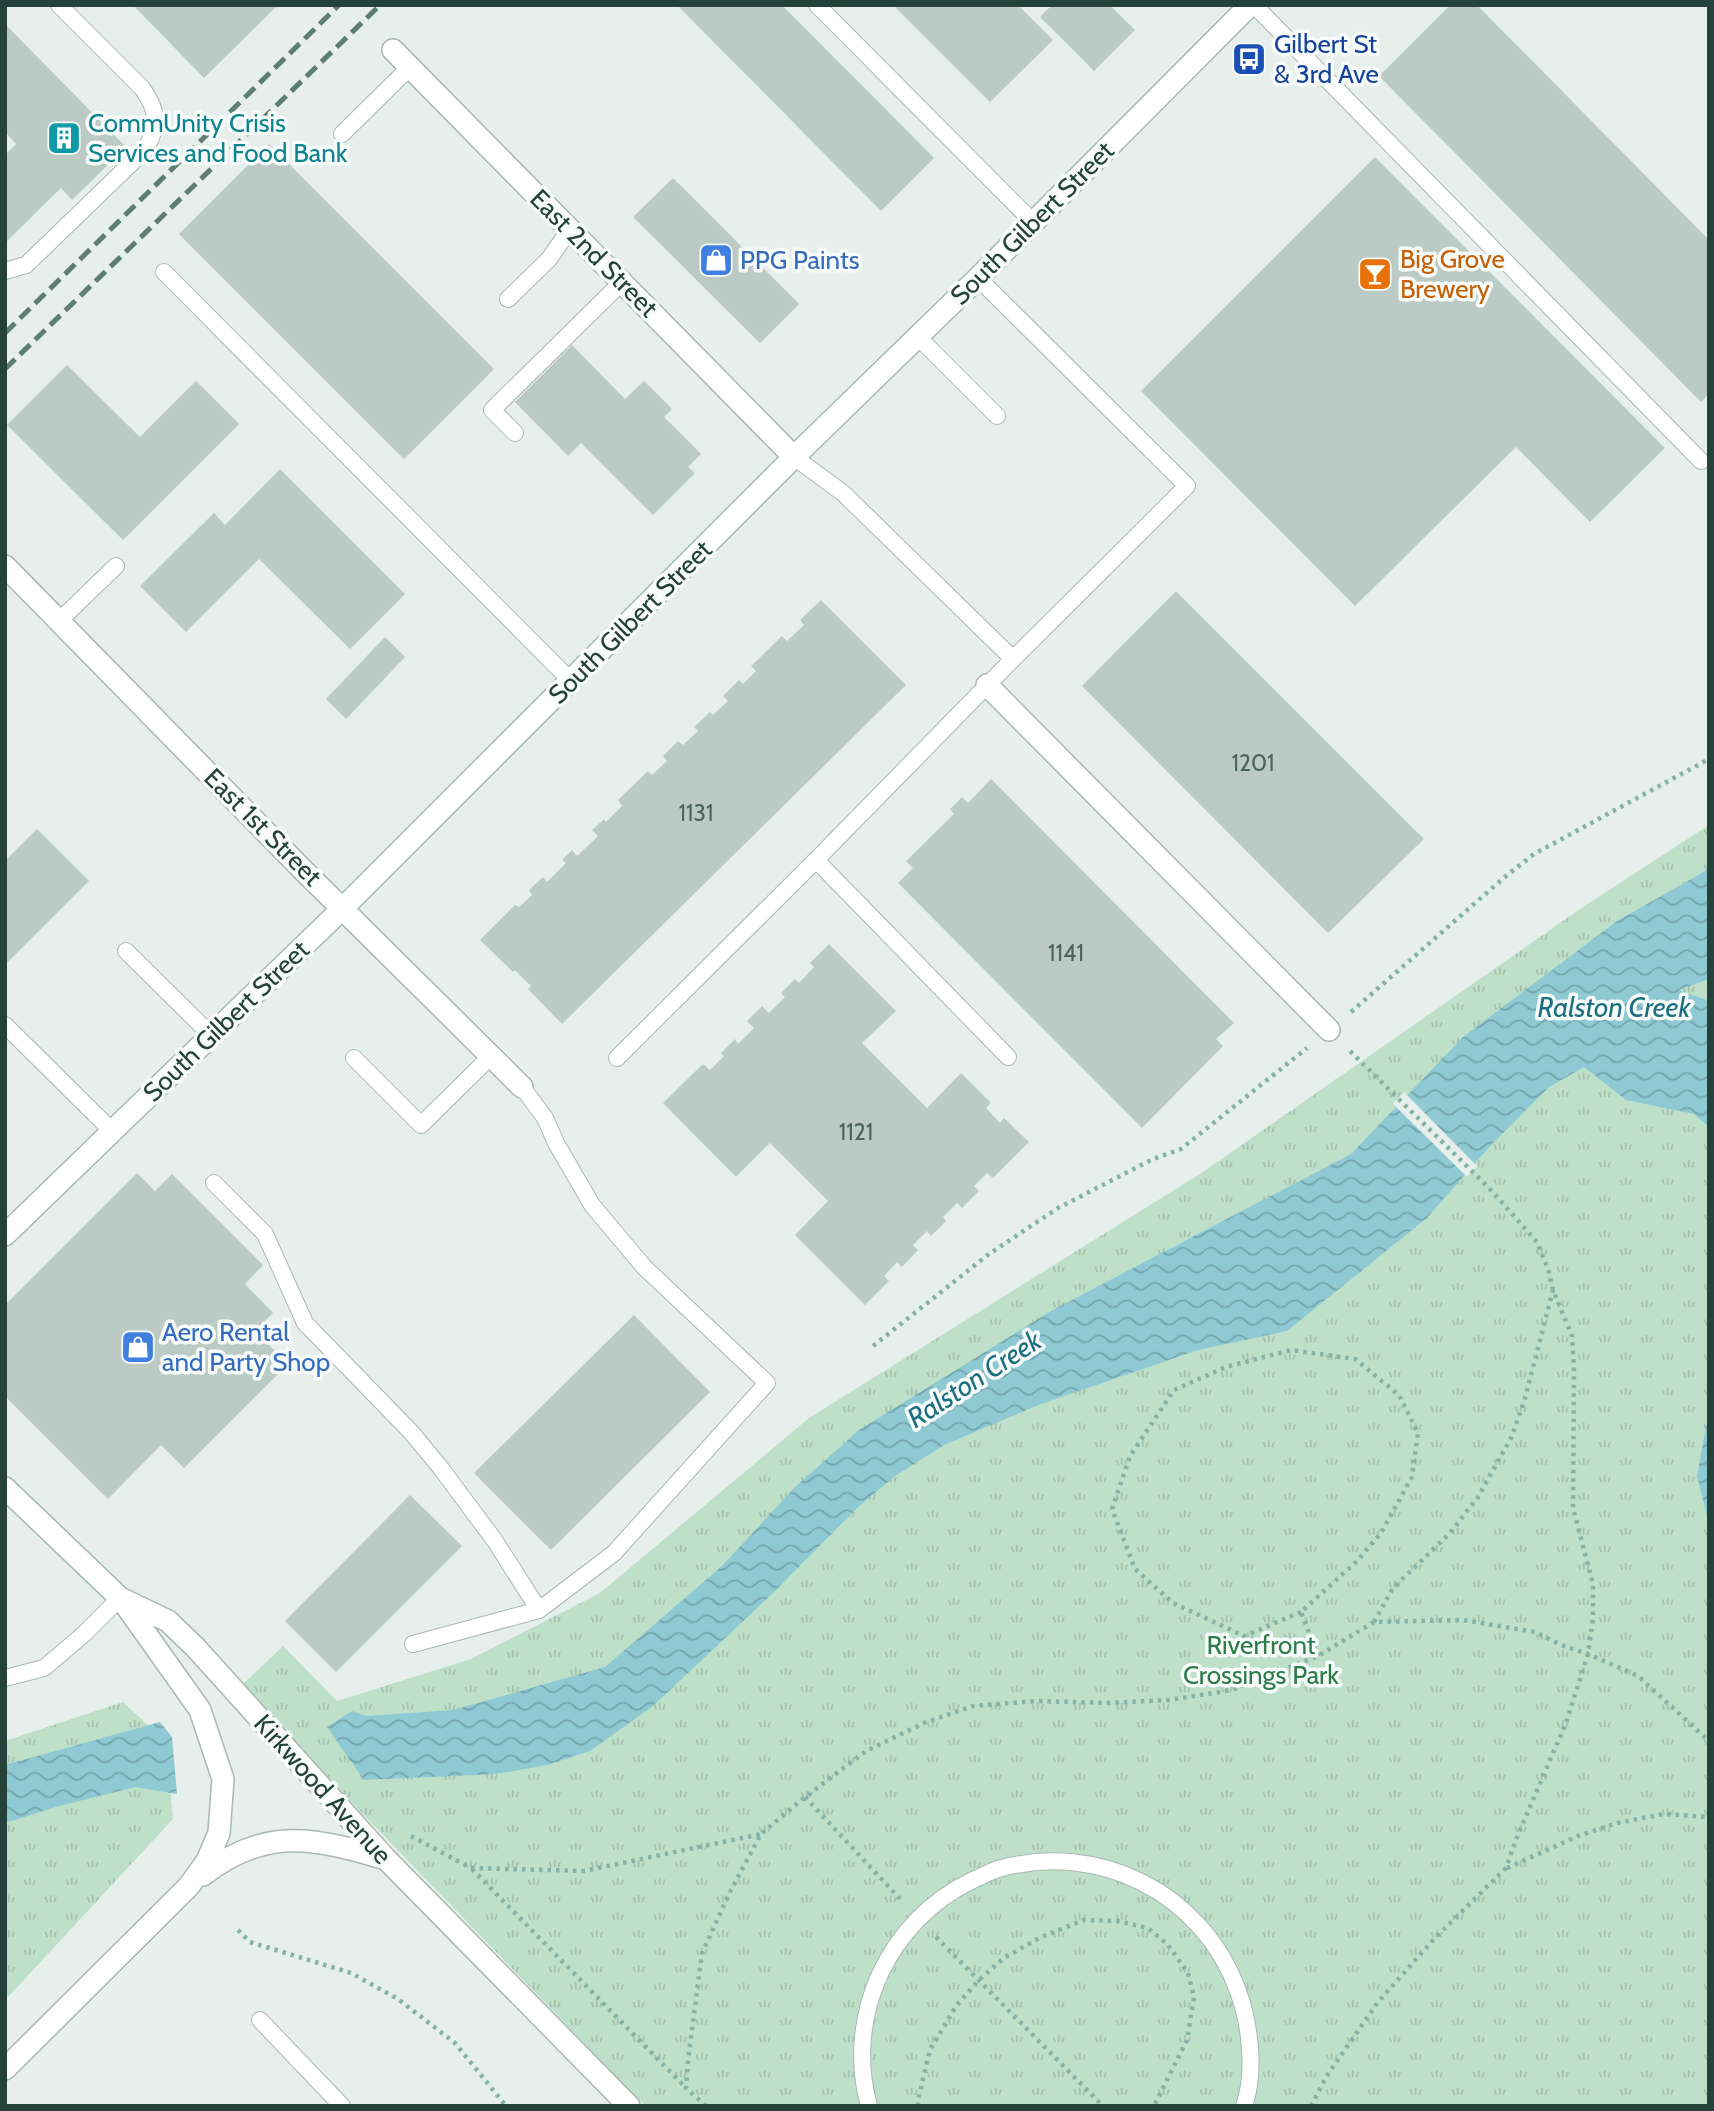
<svg xmlns="http://www.w3.org/2000/svg" width="1714" height="2111" font-family="Cabin,sans-serif">
	<style>
		.park { fill: url(#park-tufts) }
		.water { fill: url(#water-waves) }
		.pier { fill: #e6efeb }
		.building { fill: #bbcac4 }
		.lines { fill: none; stroke-linecap: round; stroke-linejoin: round }
		.service-casing { stroke: #a8b8b2; stroke-width: 18 }
		.pedestrian-casing { stroke: #a8b8b2; stroke-width: 24 }
		.minor-casing { stroke: #a8b8b2; stroke-width: 24 }
		.tertiary-casing { stroke: #a8b8b2; stroke-width: 24 }
		.secondary-casing { stroke: #a4bbb3; stroke-width: 24 }
		.path { stroke: #86b3a5; stroke-width: 4.5; stroke-dasharray: 3.5 5; stroke-linecap: butt }
		.service { stroke: #fff; stroke-width: 16 }
		.pedestrian { stroke: #fff; stroke-width: 21 }
		.minor { stroke: #fff; stroke-width: 21 }
		.tertiary { stroke: #fff; stroke-width: 21 }
		.secondary { stroke: #fff; stroke-width: 21 }
		.rail { stroke: #5f7d75; stroke-width: 5; stroke-dasharray: 14 7; stroke-linecap: butt }
		.labels { text-anchor: middle; dominant-baseline: central; stroke-width: 7; stroke-linejoin: round; paint-order: stroke }
		.number-label { font-size: 23px; fill: #4a645c }
		.transit-label { font-size: 26px; fill: #164399; stroke: #f7fbf9; text-anchor: start }
		.culture-label { font-size: 26px; fill: #0d838f; stroke: #f7fbf9; text-anchor: start }
		.street-label { font-size: 26px; fill: #24423a; stroke: #f7fbf9 }
		.food-label { font-size: 26px; fill: #c56008; stroke: #f7fbf9; text-anchor: start }
		.shop-label { font-size: 26px; fill: #366cbe; stroke: #f7fbf9; text-anchor: start }
		.park-label { font-size: 26px; fill: #2d7a4b; stroke: #f7fbf9 }
		.water-label { font-size: 28px; font-style: italic; fill: #1c6f80; stroke: #f7fbf9 }
	</style>
	<defs>
		<pattern id="park-tufts" width="24" height="20" patternUnits="userSpaceOnUse" patternTransform="scale(1.75)"><rect width="24" height="20" fill="#bfe0c8"/><path d="M3 7l-1-3M5 7V3M7 7l1-3M15 17l-1-3M17 17v-4M19 17l1-3" fill="none" stroke="#a4c1ad"/></pattern>
		<pattern id="water-waves" width="16" height="10" patternUnits="userSpaceOnUse" patternTransform="scale(1.75)"><rect width="16" height="10" fill="#8ec9d4"/><path d="M0 5q4-4 8 0t8 0" fill="none" stroke="#74a5ad"/></pattern>
	</defs>
	<rect width="100%" height="100%" fill="#e6efeb"/>
	<!-- park -->
	<path class="park" d="M1709 825V2106H645L240 1687 283 1646 337 1701 471 1659 600 1593 809 1418 1203 1172 1580 909Z
		M123 1702 165 1741 173 1819 8 1997 5 1995V1741Z"/>
	<!-- water -->
	<path class="water" d="M1709 869V979L1679 990 1709 1001V1127L1694 1114 1626 1100 1584 1067 1549 1087 1492 1144 1427 1218 1287 1331 1198 1350 1041 1404 944 1445 895 1476 856 1509 772 1594 653 1706 590 1751 547 1765 496 1774 364 1780 327 1727 352 1711 367 1716 453 1710 605 1667 722 1566 795 1487 859 1430 1051 1311 1351 1154 1463 1037 1617 921Z
		M1709 1411V1523L1697 1476Z
		M160 1722 172 1737 177 1794 135 1787 59 1806 5 1823V1765Z"/>
	<!-- pier -->
	<path class="pier" d="M1404 1092 1477 1166 1467 1177 1393 1104Z"/>
	<!-- building -->
	<path class="building" d="M133 5H278L204 78Z
		M677 5H782L934 158 881 211Z
		M893 5H1018L1053 40 990 102Z
		M1052 5H1110L1135 30 1094 71 1040 17Z
		M1450 5H1477L1709 240V394L1701 402 1379 76Z
		M5 24 126 147 72 200 61 188 5 243V155L16 144 5 132Z
		M269 144 494 369 404 459 179 234Z
		M1375 157 1665 448 1590 522 1516 447 1355 606 1141 391Z
		M673 178 799 304 760 343 633 217Z
		M572 345 625 399 644 381 672 409 664 417 701 454 688 467 695 473 653 515 581 443 568 456 515 402Z
		M67 365 140 437 196 381 239 424 123 540 7 425Z
		M280 469 405 594 350 649 259 559 186 632 140 586 214 513 225 525Z
		M1176 591 1424 839 1328 933 1082 686Z
		M821 600 906 685 562 1024 528 989 531 986 515 970 513 972 480 940 515 905 519 907 532 895 529 890 543 877 547 882 566 863 562 860 572 850 577 856 598 836 592 830 604 819 606 822 622 806 618 800 648 771 652 775 667 761 663 756 678 741 683 745 698 731 694 727 710 712 713 715 728 701 723 696 739 680 743 684 756 671 751 666 782 636 787 641 804 625 800 620Z
		M385 637 405 657 346 719 326 699Z
		M991 779 1234 1023 1216 1039 1223 1046 1142 1128 898 883 913 868 906 861 954 814 950 809 962 797 968 803Z
		M37 829 89 881 5 965V861Z
		M829 944 896 1011 862 1043 927 1108 961 1073 991 1103 986 1108 1000 1123 1004 1118 1029 1142 993 1178 987 1173 974 1186 979 1191 962 1208 957 1203 943 1217 946 1221 931 1236 927 1231 913 1245 918 1250 902 1267 897 1262 884 1276 889 1281 865 1305 795 1235 828 1201 770 1143 736 1177 663 1103 703 1064 710 1070 724 1056 721 1053 735 1039 738 1044 754 1028 747 1021 762 1006 769 1013 785 997 781 993 795 979 799 983 814 967 810 963Z
		M137 1173 155 1191 172 1174 263 1265 245 1284 273 1313 255 1331 288 1364 184 1468 161 1445 108 1499 5 1396V1305Z
		M634 1315 710 1392 551 1550 474 1473Z
		M410 1495 462 1546 336 1672 285 1621Z"/>
	<g class="lines">
		<!-- service casing -->
		<g class="service-casing">
			<path id="service" d="M817 5 1033 222
				M1254 5 1701 461
				M342 134 410 67
				M5 271 26 265 145 150C159 125 159 112 142 88L59 5
				M164 272 571 681
				M508 299 549 259 570 229
				M918 337 997 416
				M515 433 492 410 622 282
				M794 457 843 493 1013 659 1187 486 978 278
				M59 621 116 566
				M126 951 211 1035
				M5 1025 112 1131
				M1008 1057 816 860 1013 659
				M354 1058 421 1125 491 1056
				M617 1058 816 860
				M214 1183 265 1234 305 1323 411 1432 440 1467 495 1541 539 1610
				M413 1644 539 1610 614 1553 767 1383 644 1267 592 1205 556 1143 545 1118 522 1087
				M5 1678 44 1668 84 1634 120 1598
				M260 2020 342 2106
				M869 2106C844 2015 889 1920 973 1880 981 1877 989 1872 998 1869 1098 1841 1202 1892 1238 1991 1250 2024 1256 2072 1244 2106"/>
		</g>
		<!-- pedestrian casing -->
		<g class="pedestrian-casing">
			<path id="pedestrian" d="M987 685 1329 1030"/>
		</g>
		<!-- minor casing -->
		<g class="minor-casing">
			<path id="minor" d="M393 50 794 457
				M5 566 301 868 522 1087"/>
		</g>
		<!-- tertiary casing -->
		<g class="tertiary-casing">
			<path id="tertiary" d="M120 1598 168 1621 196 1648 386 1859 629 2106
				M203 1875C266 1826 315 1838 386 1859
				M5 2069 189 1886 207 1861 219 1833 223 1779 200 1710 122 1600"/>
		</g>
		<!-- secondary casing -->
		<g class="secondary-casing">
			<path id="secondary" d="M5 1235 343 908 794 457 978 278 1250 5
				M5 1488 120 1598"/>
		</g>
		<!-- path -->
		<path class="path" d="M1351 1012 1506 876 1534 854 1709 759
			M873 1346 989 1254 1058 1208 1153 1159 1181 1149 1307 1048
			M1301 1612 1244 1636 1173 1603 1135 1569 1112 1509 1130 1456 1174 1390 1226 1367 1291 1350 1355 1359 1399 1395 1418 1433 1412 1477 1381 1533 1356 1562 1301 1612 1318 1656
			M1374 1622 1393 1588 1450 1533 1478 1497 1511 1438 1524 1402 1553 1290
			M805 1797 901 1900
			M411 1836 471 1868 584 1871 761 1834
			M1507 1868 1578 1836 1617 1823 1664 1814 1709 1817
			M472 1869 686 2088
			M238 1930 250 1942 351 1973 398 1999 455 2043 506 2106
			M936 1937 1103 2106
			M706 2106 686 2088 688 2060 702 1953 730 1892 761 1834 800 1801 866 1751 924 1723 973 1706 1036 1701 1107 1703 1169 1700 1232 1690 1318 1656 1374 1622 1463 1620 1535 1632 1561 1645 1588 1654 1638 1676 1709 1741
			M918 2106V2100L930 2050 956 2006 979 1980 1004 1958 1041 1937 1084 1920 1117 1921 1148 1928 1168 1945 1188 1973 1194 1997 1187 2040 1154 2106
			M1311 2106 1326 2077 1378 2002 1435 1938 1506 1868 1517 1837 1566 1723 1588 1654 1593 1618V1584L1573 1508 1574 1370 1572 1336 1553 1290 1548 1269 1537 1242 1489 1188 1350 1051"/>
		<!-- service -->
		<use href="#service" class="service"/>
		<!-- pedestrian -->
		<use href="#pedestrian" class="pedestrian"/>
		<!-- minor -->
		<use href="#minor" class="minor"/>
		<!-- tertiary -->
		<use href="#tertiary" class="tertiary"/>
		<!-- secondary -->
		<use href="#secondary" class="secondary"/>
		<!-- rail -->
		<path class="rail" d="M5 333 339 5
			M5 369 380 5"/>
	</g>
	<!-- icons -->
	<defs>
		<g id="bus-square" transform="scale(1.75)"><rect x="-9" y="-9" width="18" height="18" rx="4" fill="#1a4fb4" stroke="#f7fbf9"/><path d="M-5-6H5V4H4V6H2V4H-2V6H-4V4H-5ZM-3.5-4V0h7V-4ZM-3.5 1.2v1.5H-2V1.2ZM2 1.2v1.5H3.5V1.2Z" fill="#fff"/></g>
		<g id="building-square" transform="scale(1.75)"><rect x="-9" y="-9" width="18" height="18" rx="4" fill="#0f9aa8" stroke="#f7fbf9"/><path d="M-4-6H4V6H1V3H-1V6H-4ZM-2.5-4.3h1.7v1.8h-1.7ZM.8-4.3h1.7v1.8H.8ZM-2.5-1h1.7V.8h-1.7ZM.8-1h1.7V.8H.8Z" fill="#fff"/></g>
		<g id="shop-square" transform="scale(1.75)"><rect x="-9" y="-9" width="18" height="18" rx="4" fill="#3f7fe0" stroke="#f7fbf9"/><path d="M-5-2.5h2.3a2.7 3.5 0 0 1 5.4 0H5L5.5 6h-11ZM-1.5-2.5h3a1.5 2.3 0 0 0-3 0Z" fill="#fff"/></g>
		<g id="bar-square" transform="scale(1.75)"><rect x="-9" y="-9" width="18" height="18" rx="4" fill="#e8710a" stroke="#f7fbf9"/><path d="M-6-5H6L.8 .8V4.5H3.5V6h-7V4.5H-.8V.8Z" fill="#fff"/></g>
	</defs>
	<g fill-rule="evenodd">
		<use href="#bus-square" x="1249" y="59"/>
		<use href="#building-square" x="64" y="138"/>
		<use href="#shop-square" x="716" y="260"/>
		<use href="#bar-square" x="1375" y="274"/>
		<use href="#shop-square" x="138" y="1347"/>
	</g>
	<g class="labels">
		<!-- number labels -->
		<g class="number-label">
			<text x="1253" y="763">1201</text>
			<text x="696" y="813">1131</text>
			<text x="1066" y="953">1141</text>
			<text x="856" y="1132">1121</text>
		</g>
		<!-- transit labels -->
		<g class="transit-label">
			<text x="1274" y="44">Gilbert St<tspan x="1274" dy="30">&amp; 3rd Ave</tspan></text>
		</g>
		<!-- culture labels -->
		<g class="culture-label">
			<text x="88" y="123">CommUnity Crisis<tspan x="88" dy="30">Services and Food Bank</tspan></text>
		</g>
		<!-- street labels -->
		<g class="street-label">
			<text transform="translate(1032 223) rotate(-45)">South Gilbert Street</text>
			<text transform="translate(594 253) rotate(45)">East 2nd Street</text>
			<text transform="translate(630 622) rotate(-45)">South Gilbert Street</text>
			<text transform="translate(263 827) rotate(45)">East 1st Street</text>
			<text transform="translate(226 1021) rotate(-44)">South Gilbert Street</text>
			<text transform="translate(323 1789) rotate(48)">Kirkwood Avenue</text>
		</g>
		<!-- food labels -->
		<g class="food-label">
			<text x="1400" y="259">Big Grove<tspan x="1400" dy="30">Brewery</tspan></text>
		</g>
		<!-- shop labels -->
		<g class="shop-label">
			<text x="740" y="260">PPG Paints</text>
			<text x="162" y="1332">Aero Rental<tspan x="162" dy="30">and Party Shop</tspan></text>
		</g>
		<!-- park labels -->
		<g class="park-label">
			<text x="1261" y="1645">Riverfront<tspan x="1261" dy="30">Crossings Park</tspan></text>
		</g>
		<!-- water labels -->
		<g class="water-label">
			<text x="1614" y="1007">Ralston Creek</text>
			<text transform="translate(974 1379) rotate(-33)">Ralston Creek</text>
		</g>
	</g>
	<!-- border -->
	<rect width="1714" height="2111" fill="none" stroke="#24423a" stroke-width="14"/>
</svg>
